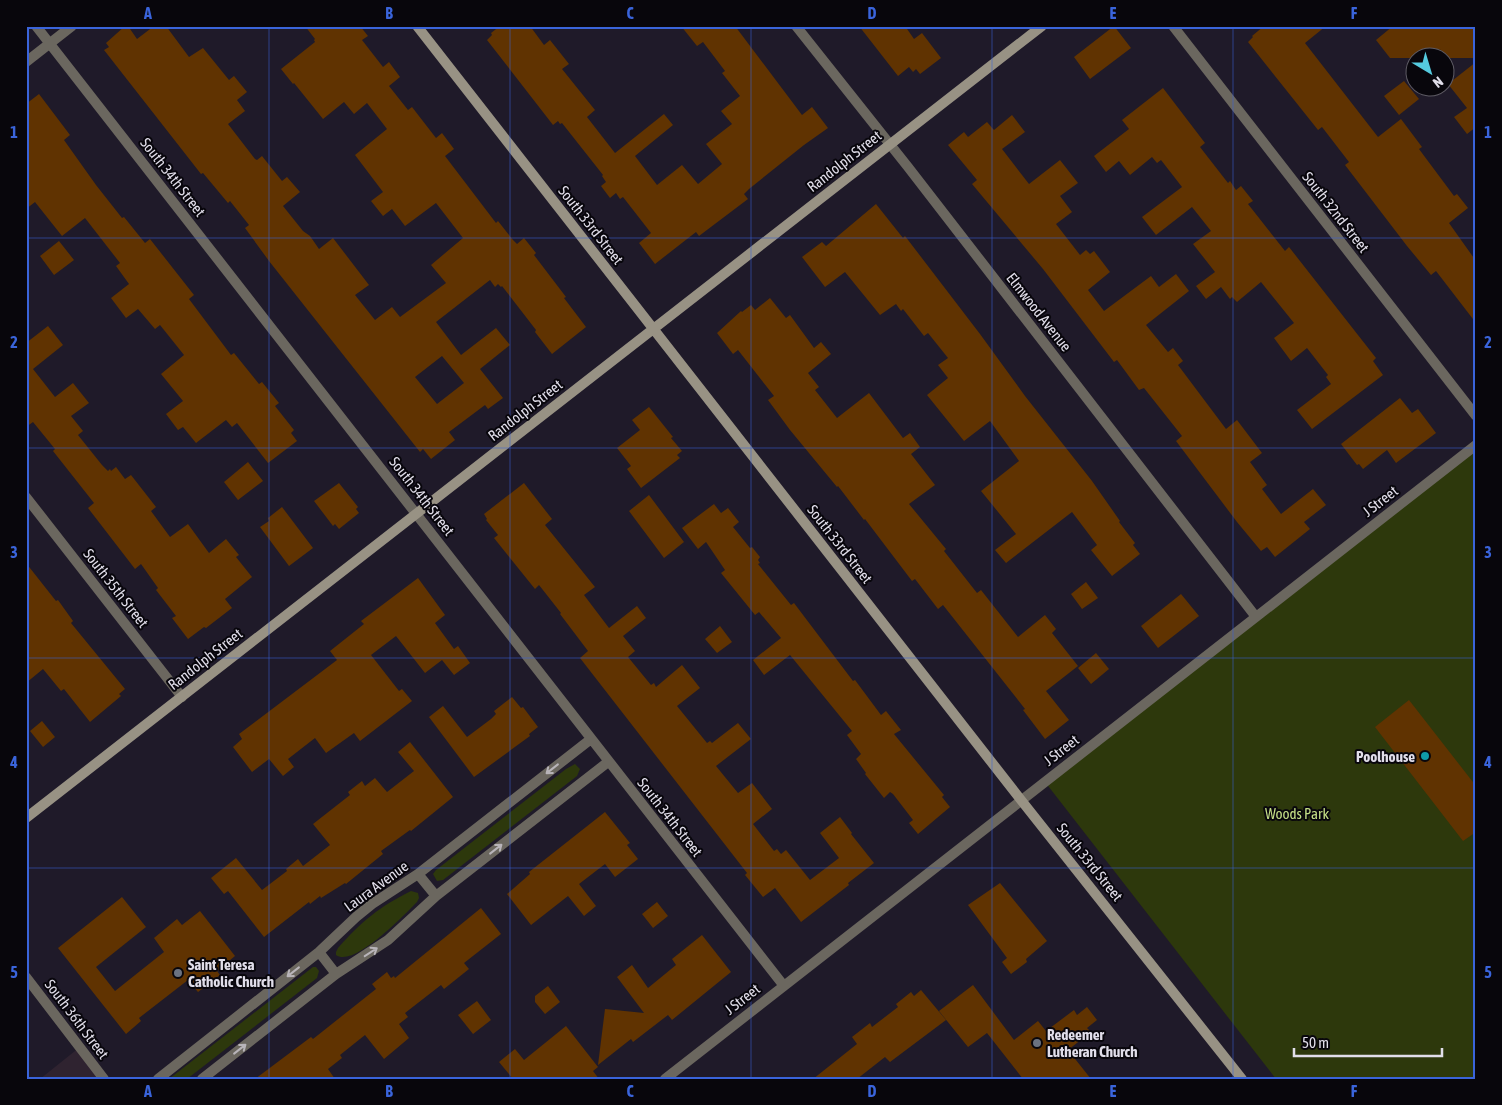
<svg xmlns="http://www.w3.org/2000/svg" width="1502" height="1105" font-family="'Asap Condensed',sans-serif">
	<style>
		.education { fill: #2f2330 }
		.green { fill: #2d380c }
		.building { fill: #603301; fill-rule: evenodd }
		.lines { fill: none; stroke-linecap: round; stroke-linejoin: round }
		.street { stroke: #6b675f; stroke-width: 10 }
		.secondary { stroke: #989284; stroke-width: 10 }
		.oneway { stroke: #b8b4b9 }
		.grid { fill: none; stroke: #3a64db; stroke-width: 1; stroke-opacity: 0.55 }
		.culture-dot { fill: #0f9aa8; stroke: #08060c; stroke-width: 2 }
		.worship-dot { fill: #6b7280; stroke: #08060c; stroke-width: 2 }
		.labels { text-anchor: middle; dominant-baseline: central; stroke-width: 4; stroke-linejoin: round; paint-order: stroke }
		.street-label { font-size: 15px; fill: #e1deea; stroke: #08060c }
		.poi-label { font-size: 15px; font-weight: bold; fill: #e1deea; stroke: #08060c; text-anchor: start }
		.park-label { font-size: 15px; fill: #c4de86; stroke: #08060c }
		.neatline { fill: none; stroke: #3a64db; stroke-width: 2 }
		.grid-label { font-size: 16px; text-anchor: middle; font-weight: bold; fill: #3a64db }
	</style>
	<rect width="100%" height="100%" fill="#1f1a29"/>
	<!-- education -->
	<path class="education" d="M80 1047 104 1079H40Z"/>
	<!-- green -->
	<path class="green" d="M1476 445V1079H1276L1045 782Z
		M575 764 580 769 577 776 443 880 437 881 433 874 436 870 566 769Z
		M411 891 418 893 419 898 417 902C404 915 354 968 336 955V952L338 948C362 921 379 907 411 891Z
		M313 967H316L319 971 317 978 187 1079H169Z"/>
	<!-- building -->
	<path class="building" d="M125 26H128L137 39 154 26H166L189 57 203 48 229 80 234 76 247 92 237 100 245 111 228 124 255 159 257 160 262 156 282 181 287 177 300 192 283 206 303 231 310 236 319 249 333 238 369 285 355 295 375 320 392 307 400 317 446 283 431 265 463 238 436 203 405 226 392 209 383 216 371 201 383 192 355 155 387 129 367 103 354 114 344 102 323 119 294 83 293 84 281 69 315 42 314 40 315 39 305 26H360L368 36 362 40 383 67 389 62 400 77 389 86 408 110 412 107 436 138 442 133 454 149 445 156 496 223 498 221 513 240 517 244 524 238 536 253 534 255 566 297 564 298 586 327 552 354 535 332 536 330 502 286 501 287 498 284 495 287 490 280 436 322 461 355 496 328 510 345 480 369 503 398 488 409 485 405 449 432 455 440 431 459 423 449 420 452 269 261 245 228 249 225 230 201 228 203 203 173 201 174 104 50 109 47 106 43ZM442 356 464 383 437 404 415 377Z
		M500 26H530L544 45 550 40 569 64 562 69 595 110 587 117 615 153 664 114 673 125 635 156 657 185 682 165 698 184 722 164 706 144 732 124 721 111 740 96 722 73 725 71 703 42 697 46 681 26H735L802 115 812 107 828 128 804 145 749 189 744 194 748 199 699 236 696 232 655 264 639 243 651 233 623 197 620 199 616 193 610 198 601 186 606 182 602 176 603 175 562 123 560 124 558 121 553 125 487 40 492 35 491 33Z
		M859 26H905L914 39 922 33 941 58 920 74 916 69 913 72 909 67 898 76Z
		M1114 26 1131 48 1090 79 1074 57Z
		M1264 26H1326L1305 43 1378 137 1401 119 1422 147 1419 149 1454 196 1457 194 1468 208 1449 223 1476 261V323L1436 271 1431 275 1407 246 1345 165 1349 162 1322 127 1318 130 1248 42 1253 37 1252 36Z
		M1393 26H1476V58H1390L1376 40Z
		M1476 62V127L1467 134 1454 117 1467 108 1448 84Z
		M1404 81 1419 99 1399 115 1384 96Z
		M1163 88 1205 143 1200 147 1228 183 1230 181 1236 190 1241 186 1253 201 1248 204 1285 251 1289 247 1376 358 1373 361 1383 375 1312 429 1297 410 1331 384 1326 377 1328 375 1307 348 1291 361 1274 338 1294 323 1261 282 1237 302 1232 297 1230 299 1221 287 1206 299 1196 286 1215 272 1193 244 1211 231 1192 207 1156 235 1142 217 1182 187 1161 160 1157 163 1152 157 1130 175 1119 161 1106 172 1094 156 1129 129 1122 120Z
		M39 94 70 135 64 140 96 185 122 218 124 217 145 243 150 239 194 295 189 299 231 355 234 353 259 384 262 382 279 403 275 406 294 430 291 433 297 441 268 463 237 423 232 427 226 420 196 443 183 427 178 430 166 414 183 401 161 374 184 355 160 325 155 329 138 309 126 318 111 298 129 284 116 266 120 263 85 218 62 236 35 202 26 209V104Z
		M1012 115 1025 132 1002 149 1029 184 1060 160 1078 183 1060 196 1072 212 1056 224 1080 255 1086 250 1090 254 1094 251 1110 272 1088 290 1104 311 1151 276 1159 287 1176 274 1189 291 1146 325 1168 352 1173 348 1183 361 1178 365 1226 429 1237 420 1262 453 1250 462 1267 485 1262 489 1281 514 1313 489 1326 505 1304 522 1310 529 1275 557 1267 547 1261 551 1237 522 1176 441 1182 436 1144 388 1139 390 1117 360 1114 362 1043 269 972 184 977 180 948 145 964 132 968 137 987 122 994 130Z
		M876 204 903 238 905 236 980 334 1025 396 1092 481 1120 521 1119 522 1135 543 1133 545 1140 554 1112 576 1091 550 1097 545 1072 512 1006 563 995 550 1016 534 981 491 1019 461 990 421 964 441 927 395 948 378 938 365 948 358 928 333 924 336 903 309 901 311 896 304 880 315 845 272 825 287 802 257 822 242 826 246Z
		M59 241 74 260 54 275 40 256Z
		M770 298 786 318 790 315 814 348 821 342 831 354 808 373 819 387 815 390 837 418 869 393 903 438 910 433 920 447 911 454 935 485 909 504 946 549 944 551 977 593 981 590 1018 637 1045 615 1056 629 1052 633 1078 666 1046 691 1069 720 1045 739 1023 710 1025 709 943 605 938 609 915 579 912 581 865 519 864 520 838 486 837 487 790 430 768 400 774 396 738 350 733 354 717 333 741 311 742 312 751 305 755 310Z
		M48 326 63 345 33 369 55 397 73 383 89 403 71 416 83 431 78 435 102 465 108 471 110 469 111 471 116 467 125 479 131 475 156 507 151 511 170 537 188 524 209 553 226 539 239 555 236 557 252 577 225 599 232 608 206 628 204 627 188 639 172 618 176 616 156 590 158 588 141 564 135 569 88 508 94 503 53 451 55 449 33 422 26 427V343Z
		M1400 398 1412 413 1418 409 1436 433 1396 463 1387 450 1363 469 1359 464 1357 465 1341 444Z
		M649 407 673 437 671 438 682 451 677 455 680 458 641 488 627 469 631 466 617 448 640 430 632 420Z
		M248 462 263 481 238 500 224 482Z
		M339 483 358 507 356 509 359 513 339 529 335 524 333 526 314 501Z
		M524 483 552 519 545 525 595 587 584 595 609 628 637 606 646 618 623 636 635 651 628 657 651 685 654 683 656 687 682 665 700 688 677 706 707 743 710 741 712 743 738 723 751 739 716 766 738 793 752 783 772 809 753 824 774 851 777 849 781 854 786 850 810 880 839 858 820 833 840 817 852 833 851 834 874 863 848 883 849 885 801 922 775 888 763 897 745 875 747 873 580 658 588 651 560 614 561 613 539 585 535 589 494 538 498 535 486 520 487 519 484 514Z
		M649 495 684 542 664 558 629 511Z
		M714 504 721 513 728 508 739 522 733 527 750 548 752 547 760 557 758 560 760 563 758 564 791 605 794 603 853 681 855 680 881 715 886 711 901 730 894 734 944 795 942 797 950 807 918 834 909 823 913 820 893 794 890 792 884 798 865 774 866 773 856 759 861 754 847 735 852 731 790 655 764 675 753 660 781 638 759 612 755 615 721 573 725 570 706 542 698 549 682 528Z
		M282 507 313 548 289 566 260 527 269 521 268 518Z
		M26 563 56 601 58 600 73 621 71 623 125 689 119 694 121 696 90 722 64 689 61 691 43 669 26 683Z
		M418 578 445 615 435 623 454 649 458 646 470 663 454 675 442 660 425 673 396 636 371 655 399 691 402 689 412 701 360 741 354 733 326 753 315 738 288 759 294 767 283 776 269 759 252 772 233 747 242 739 239 734 337 660 330 651 364 624 361 621Z
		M1086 582 1098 598 1082 609 1071 594Z
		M1181 594 1199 616 1158 648 1141 626Z
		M720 626 732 642 717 653 705 639Z
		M1096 653 1109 669 1091 684 1078 668Z
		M512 697 521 708 523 707 538 727 529 734 530 736 474 777 429 717 443 706 467 737 491 719 496 714 494 711Z
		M1409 700 1476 786V832L1463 841 1375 727Z
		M42 721 55 737 43 747 30 731Z
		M410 742 453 797 411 831 410 830 381 851 383 854 346 884 345 883 321 898 320 896 310 904 309 902 264 937 228 891 224 894 211 878 236 858 262 890 287 871 286 869 298 859 303 866 330 845 313 824 350 795 348 792 362 781 365 786 375 778 387 792 414 771 398 752Z
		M605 812 630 843 627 845 638 859 615 877 605 864 579 884 596 906 584 916 568 896 531 925 507 894 530 874 529 872Z
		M1000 883 1047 941 1026 959 1027 962 1011 974 1002 962 1007 958 968 905Z
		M122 897 146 927 96 967 115 991 164 952 154 938 177 919 182 925 200 911 235 956 217 971 220 975 198 992 188 980 139 1018 141 1021 126 1034 58 948Z
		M657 902 668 916 653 928 642 914Z
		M481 908 501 934 464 963 469 969 444 989 441 985 405 1013 408 1017 399 1024 409 1038 384 1059 365 1035 340 1055 342 1058 328 1069 335 1079H255L311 1037 313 1039 376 989 372 984 387 972 391 978 394 976 395 978Z
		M702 935 731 972 672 1020 668 1015 633 1042 631 1039 598 1065 605 1009 644 1013 617 977 632 965 648 988 676 965 672 959Z
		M973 985 1014 1040 1038 1021 1046 1031 1074 1010 1077 1015 1087 1007 1097 1020 1087 1028 1091 1032 1068 1050 1091 1079H1023L987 1033 968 1047 939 1011Z
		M548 986 560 1002 545 1014 535 1002V996Z
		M921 990 946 1020 890 1062 885 1057 857 1079H813L857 1044 852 1037 870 1023 872 1027 898 1007 896 1004 911 992 914 996Z
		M477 1001 491 1020 473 1034 458 1015Z
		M566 1026 598 1067 593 1071 599 1079H513L499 1062 515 1049 524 1060Z"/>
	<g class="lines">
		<!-- street -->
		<path class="street" d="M36 26 784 986
			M796 26 908 167 1256 617
			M1173 26 1476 416
			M26 62 72 26
			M26 497 182 697
			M418 874 436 896
			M319 952 336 974
			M26 977 104 1079
			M158 1079 319 952 356 917 372 904 418 874 591 739
			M202 1079 336 974 388 940 436 896 608 762
			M665 1079 1476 445"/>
		<!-- secondary -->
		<path class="secondary" d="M417 26 1021 800 1242 1079
			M26 818 1042 26"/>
	</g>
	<!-- one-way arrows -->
	<defs><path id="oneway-shaft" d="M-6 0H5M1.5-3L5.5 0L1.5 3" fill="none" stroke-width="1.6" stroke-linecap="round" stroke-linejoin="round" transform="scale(1.25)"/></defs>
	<g class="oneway">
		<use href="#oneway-shaft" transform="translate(552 769) rotate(142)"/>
		<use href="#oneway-shaft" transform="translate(496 849) rotate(-38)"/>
		<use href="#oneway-shaft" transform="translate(371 952) rotate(-33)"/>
		<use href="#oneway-shaft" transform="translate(293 972) rotate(142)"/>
		<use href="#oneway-shaft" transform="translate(240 1049) rotate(-38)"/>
	</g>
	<!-- grid -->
	<path class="grid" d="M269 26V1079M510 26V1079M751 26V1079M992 26V1079M1233 26V1079M26 238H1476M26 448H1476M26 658H1476M26 868H1476"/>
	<!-- markers -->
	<circle class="culture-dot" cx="1425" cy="756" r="5"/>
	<g class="worship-dot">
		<circle cx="178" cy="973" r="5"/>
		<circle cx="1037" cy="1043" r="5"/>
	</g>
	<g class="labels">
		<!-- street labels -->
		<g class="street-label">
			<text transform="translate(844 161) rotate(-38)">Randolph Street</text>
			<text transform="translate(173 177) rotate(52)">South 34th Street</text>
			<text transform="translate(1336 212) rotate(52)">South 32nd Street</text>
			<text transform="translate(591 225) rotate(52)">South 33rd Street</text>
			<text transform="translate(1039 312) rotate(52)">Elmwood Avenue</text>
			<text transform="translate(525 410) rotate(-38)">Randolph Street</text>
			<text transform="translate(422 496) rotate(52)">South 34th Street</text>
			<text transform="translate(1380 501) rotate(-38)">J Street</text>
			<text transform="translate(840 544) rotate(52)">South 33rd Street</text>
			<text transform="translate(116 588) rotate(52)">South 35th Street</text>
			<text transform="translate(205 659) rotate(-38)">Randolph Street</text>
			<text transform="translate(1061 750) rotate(-38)">J Street</text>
			<text transform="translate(670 817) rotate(52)">South 34th Street</text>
			<text transform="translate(1090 862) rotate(51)">South 33rd Street</text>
			<text transform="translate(376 886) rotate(-36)">Laura Avenue</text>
			<text transform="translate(742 999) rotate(-38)">J Street</text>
			<text transform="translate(77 1019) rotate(53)">South 36th Street</text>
		</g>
		<!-- poi labels -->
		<g class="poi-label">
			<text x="1415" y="756" text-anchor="end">Poolhouse</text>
			<text x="188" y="964">Saint Teresa<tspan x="188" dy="17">Catholic Church</tspan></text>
			<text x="1047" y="1034">Redeemer<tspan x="1047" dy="17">Lutheran Church</tspan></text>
		</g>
		<!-- park labels -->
		<g class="park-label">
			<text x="1297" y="813">Woods Park</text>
		</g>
	</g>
	<!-- border -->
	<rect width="1502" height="1105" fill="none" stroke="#08060c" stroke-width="55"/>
	<!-- north arrow -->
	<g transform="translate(1430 72) rotate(142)"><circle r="24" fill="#08060c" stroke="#5f5c65"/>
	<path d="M0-4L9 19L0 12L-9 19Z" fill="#55cadf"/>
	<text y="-8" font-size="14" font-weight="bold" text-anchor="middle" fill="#e1deea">N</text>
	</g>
	<!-- scale -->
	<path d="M1294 1048v8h148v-8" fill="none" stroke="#e1deea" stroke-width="2.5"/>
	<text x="1302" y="1048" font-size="15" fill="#e1deea" stroke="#08060c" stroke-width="4" paint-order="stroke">50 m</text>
	<rect x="28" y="28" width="1446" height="1050" class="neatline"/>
	<g class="grid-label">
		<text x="148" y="19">A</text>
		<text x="389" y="19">B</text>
		<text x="630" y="19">C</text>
		<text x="872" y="19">D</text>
		<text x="1113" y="19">E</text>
		<text x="1354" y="19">F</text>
		<text x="14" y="138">1</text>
		<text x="1488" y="138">1</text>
		<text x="14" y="348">2</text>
		<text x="1488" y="348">2</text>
		<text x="14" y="558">3</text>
		<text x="1488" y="558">3</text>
		<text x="14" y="768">4</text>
		<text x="1488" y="768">4</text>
		<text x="14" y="978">5</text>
		<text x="1488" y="978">5</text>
		<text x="148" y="1097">A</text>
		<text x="389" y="1097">B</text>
		<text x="630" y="1097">C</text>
		<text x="872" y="1097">D</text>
		<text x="1113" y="1097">E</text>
		<text x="1354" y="1097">F</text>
	</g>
</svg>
